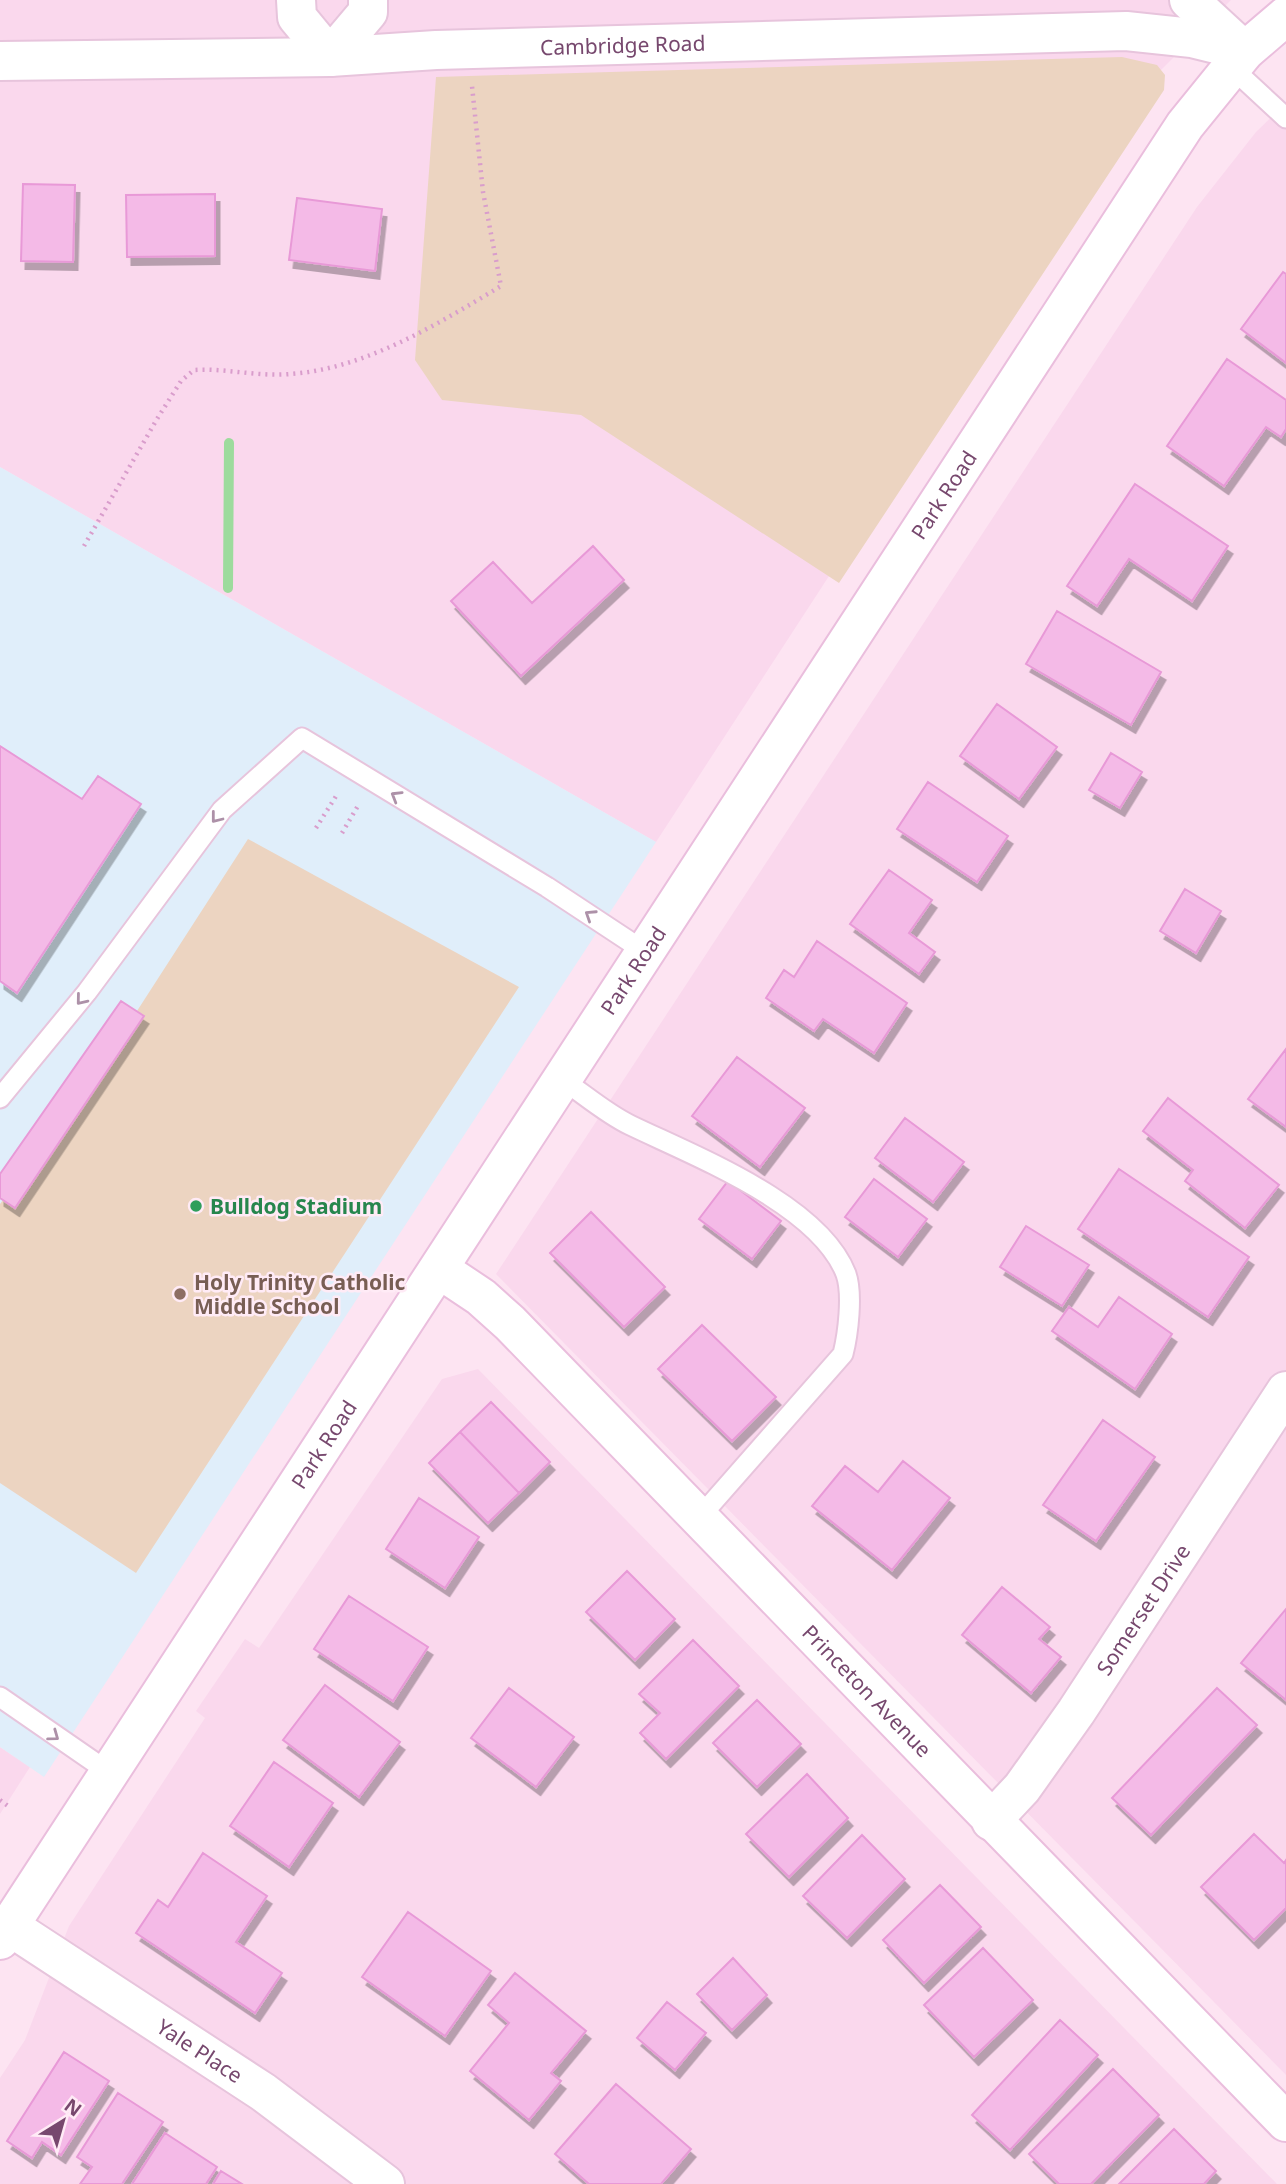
<svg xmlns="http://www.w3.org/2000/svg" width="1286" height="2184" font-family="'Noto Sans',sans-serif">
	<style>
		.residential { fill: #fad8ed }
		.education { fill: #e0eefa }
		.green { fill: #ecd4c1 }
		.lines { fill: none; stroke-linecap: round; stroke-linejoin: round }
		.stream { stroke: #9ddb9d; stroke-width: 10 }
		.building { fill: #f4bae7; stroke: #e899d7; stroke-width: 2; filter: url(#shadow) }
		.lane-casing { stroke: #e7c4dc; stroke-width: 23 }
		.street-casing { stroke: #e7c4dc; stroke-width: 42 }
		.secondary-casing { stroke: #eabedd; stroke-width: 42 }
		.path { stroke: #d99dcc; stroke-width: 4.5; stroke-dasharray: 2 5; stroke-linecap: butt }
		.lane { stroke: #fff; stroke-width: 19 }
		.street { stroke: #fff; stroke-width: 38 }
		.secondary { stroke: #fff; stroke-width: 38 }
		.oneway { stroke: #ad91a8 }
		.leisure-dot { fill: #2e9e5b; stroke: #ffebf6; stroke-width: 2.5 }
		.education-dot { fill: #8d6e63; stroke: #ffebf6; stroke-width: 2.5 }
		.labels { text-anchor: middle; dominant-baseline: central; stroke-width: 5; stroke-linejoin: round; paint-order: stroke }
		.street-label { font-size: 21px; fill: #77486e; stroke: #ffebf6 }
		.leisure-label { font-size: 21px; font-weight: bold; fill: #27864d; stroke: #ffebf6; text-anchor: start }
		.education-label { font-size: 21px; font-weight: bold; fill: #785e54; stroke: #ffebf6; text-anchor: start }
	</style>
	<defs>
		<filter id="shadow"><feDropShadow dx="4.5" dy="8" stdDeviation="0" flood-color="#0004"/></filter>
	</defs>
	<rect width="100%" height="100%" fill="#fde4f2"/>
	<!-- residential -->
	<path class="residential" d="M0 0H1231L1153 78 656 842 0 467Z
		M1286 103V2075L496 1274 1197 207 1256 132Z
		M478 1369 1277 2184H0V2078L25 2040 69 1926 205 1718 196 1711 245 1639 259 1648 442 1379Z
		M0 1747 30 1767 0 1814Z"/>
	<!-- education -->
	<path class="education" d="M0 467 656 842 44 1777 0 1747Z"/>
	<!-- green -->
	<path class="green" d="M1122 57 1157 65 1165 75 1164 90 839 583 581 415 442 400 415 360 436 77Z
		M248 839 519 987 136 1573 0 1483V1204L3 1200 15 1207 144 1016 137 1011Z"/>
	<g class="lines">
		<!-- stream -->
		<path class="stream" d="M228 588 229 443"/>
	</g>
	<!-- building -->
	<path class="building" d="M23 184 75 185 73 262 21 261Z
		M215 194V256L127 257 126 195Z
		M297 198 382 209 375 271 289 260Z
		M1283 272 1286 274V363L1241 329Z
		M1227 359 1286 400V429L1281 437 1266 427 1224 486 1167 446Z
		M1135 484 1228 546 1192 601 1129 559 1097 606 1067 586Z
		M593 546 624 580 521 676 451 601 493 562 532 603Z
		M1057 611 1161 672 1131 725 1026 664Z
		M997 704 1057 747 1019 799 960 756Z
		M0 746 82 799 98 776 141 804 17 993 0 981Z
		M1111 753 1142 772 1120 808 1089 790Z
		M928 782 1008 836 977 882 897 829Z
		M889 870 932 900 909 933 935 952 919 974 850 924Z
		M1185 889 1221 911 1196 953 1160 931Z
		M817 941 907 1003 874 1053 823 1019 814 1031 766 998 784 970 794 977Z
		M121 1001 144 1016 15 1208 0 1198V1174Z
		M1286 1049V1127L1248 1099Z
		M737 1057 805 1108 760 1167 692 1116Z
		M1168 1098 1279 1185 1245 1228 1185 1181 1193 1170 1143 1131Z
		M905 1118 964 1162 933 1202 875 1158Z
		M1119 1169 1249 1257 1208 1317 1078 1229Z
		M874 1179 927 1219 898 1257 845 1217Z
		M728 1181 781 1221 752 1259 699 1219Z
		M591 1212 665 1287 624 1327 550 1253Z
		M1026 1226 1089 1265 1062 1306 1000 1267Z
		M1119 1297 1172 1334 1135 1389 1052 1331 1069 1307 1098 1327Z
		M702 1325 776 1397 732 1441 658 1369Z
		M491 1402 550 1462 519 1493 460 1432Z
		M1103 1420 1155 1457 1096 1541 1043 1505Z
		M460 1432 519 1493 488 1523 429 1463Z
		M903 1461 950 1498 892 1570 812 1506 845 1466 878 1492Z
		M419 1498 479 1537 445 1588 386 1549Z
		M627 1571 675 1619 635 1660 586 1612Z
		M1002 1587 1050 1627 1039 1639 1061 1657 1031 1693 962 1635Z
		M349 1596 428 1647 393 1701 314 1649Z
		M1286 1609V1700L1241 1663Z
		M693 1640 739 1686 666 1759 640 1733 660 1713 639 1694Z
		M325 1685 400 1742 359 1797 283 1740Z
		M509 1688 574 1737 536 1787 471 1738Z
		M1217 1688 1257 1725 1151 1835 1112 1798Z
		M757 1700 801 1744 757 1787 713 1743Z
		M274 1762 333 1803 289 1867 230 1826Z
		M807 1774 848 1818 789 1877 746 1834Z
		M1254 1834 1284 1863 1286 1860V1908L1254 1940 1201 1887Z
		M862 1835 905 1879 847 1938 803 1896Z
		M203 1853 267 1896 236 1942 282 1973 255 2013 136 1933 158 1900 168 1907Z
		M940 1885 981 1927 924 1983 883 1940Z
		M408 1912 491 1971 445 2036 362 1977Z
		M983 1948 1033 2000 974 2057 924 2005Z
		M733 1958 767 1995 732 2030 697 1994Z
		M515 1973 586 2031 551 2073 561 2081 529 2120 470 2071 509 2023 488 2005Z
		M667 2002 706 2033 675 2070 637 2038Z
		M1060 2020 1098 2055 1010 2150 972 2115Z
		M64 2052 109 2081 61 2155 42 2142 32 2158 7 2141Z
		M1113 2069 1159 2115 1091 2184H1059L1029 2154Z
		M616 2084 691 2149 661 2184H589L555 2154Z
		M118 2093 163 2122 122 2184H80L92 2167 77 2157Z
		M1174 2129 1216 2171 1204 2184H1119Z
		M165 2133 217 2167 206 2184H132Z
		M221 2171 242 2184H213Z"/>
	<g class="lines">
		<!-- lane casing -->
		<g class="lane-casing">
			<path id="lane" d="M1231 67 1286 118
				M563 1080C585 1095 607 1114 630 1125 694 1156 819 1204 846 1274 853 1294 848 1334 843 1354L698 1519
				M0 1098 87 992 222 810 302 738 547 887 647 953
				M0 1697 110 1773"/>
		</g>
		<!-- street casing -->
		<g class="street-casing">
			<g id="street">
				<path d="M296 0 297 17 330 57 368 12V0"/>
				<path d="M1189 0 1241 48"/>
				<path id="s1" d="M0 61 330 57 436 50 1126 31 1192 38 1245 51"/>
				<path id="s2" d="M991 1821 1022 1788 1076 1712 1286 1391"/>
				<path id="s3" d="M9 1926 263 2092 385 2184"/>
			</g>
		</g>
		<!-- secondary casing -->
		<g class="secondary-casing">
			<g id="secondary">
				<path id="s4" d="M439 1269 481 1297 510 1323 1286 2122"/>
				<path id="s5" d="M0 1940 1185 125 1245 51 1286 16"/>
			</g>
		</g>
		<!-- path -->
		<path class="path" d="M84 546 157 419 181 381 194 370C226 368 258 377 290 374 365 369 438 324 501 286L483 192 472 86
			M316 828 338 793
			M342 833 359 804
			M0 1800 8 1806"/>
		<!-- lane -->
		<use href="#lane" class="lane"/>
		<!-- street -->
		<use href="#street" class="street"/>
		<!-- secondary -->
		<use href="#secondary" class="secondary"/>
	</g>
	<!-- one-way arrows -->
	<defs><path id="oneway-chevron" d="M-2-3.5L2.5 0L-2 3.5" fill="none" stroke-width="1.6" stroke-linecap="round" stroke-linejoin="round" transform="scale(1.75)"/></defs>
	<g class="oneway">
		<use href="#oneway-chevron" transform="translate(396 796) rotate(-149)"/>
		<use href="#oneway-chevron" transform="translate(216 818) rotate(128)"/>
		<use href="#oneway-chevron" transform="translate(590 915) rotate(-147)"/>
		<use href="#oneway-chevron" transform="translate(81 1000) rotate(129)"/>
		<use href="#oneway-chevron" transform="translate(54 1736) rotate(36)"/>
	</g>
	<!-- markers -->
	<circle class="leisure-dot" cx="196" cy="1206" r="7"/>
	<circle class="education-dot" cx="180" cy="1294" r="7"/>
	<g class="labels">
		<!-- street labels -->
		<g class="street-label">
			<text stroke="none"><textPath href="#s1" startOffset="623">Cambridge Road</textPath></text>
			<text stroke="none"><textPath href="#s5" startOffset="1726">Park Road</textPath></text>
			<text stroke="none"><textPath href="#s5" startOffset="1158">Park Road</textPath></text>
			<text stroke="none"><textPath href="#s5" startOffset="592">Park Road</textPath></text>
			<text stroke="none"><textPath href="#s2" startOffset="261">Somerset Drive</textPath></text>
			<text stroke="none"><textPath href="#s4" startOffset="602">Princeton Avenue</textPath></text>
			<text stroke="none"><textPath href="#s3" startOffset="228">Yale Place</textPath></text>
		</g>
		<!-- leisure labels -->
		<g class="leisure-label">
			<text x="210" y="1206">Bulldog Stadium</text>
		</g>
		<!-- education labels -->
		<g class="education-label">
			<text x="194" y="1282">Holy Trinity Catholic<tspan x="194" dy="24">Middle School</tspan></text>
		</g>
	</g>
	<!-- north arrow -->
	<g transform="translate(63 2121) rotate(37)" stroke="#ffebf6" stroke-width="5" paint-order="stroke">
	<path d="M0-5L12 26L0 18L-12 26Z" fill="#77486e"/>
	<text y="-10" font-size="19" font-weight="bold" text-anchor="middle" fill="#77486e">N</text>
	</g>
</svg>
